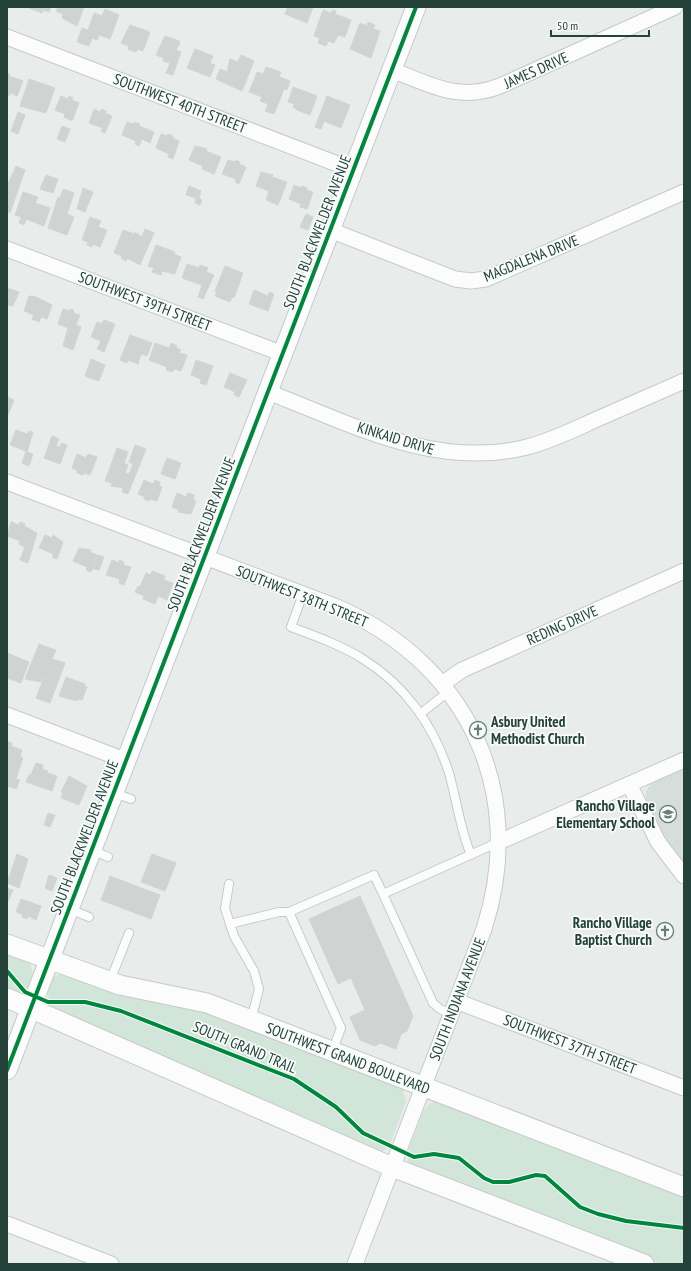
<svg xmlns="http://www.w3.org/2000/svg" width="691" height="1271" font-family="'PT Sans Narrow',sans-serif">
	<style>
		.built { fill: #d6dedb }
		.green { fill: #d1e6d8 }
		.building { fill: #cfd4d2; stroke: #d1d6d4 }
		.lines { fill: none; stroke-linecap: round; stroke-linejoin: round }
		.service-casing { stroke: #c5cac8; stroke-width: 10 }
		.minor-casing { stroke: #c5cac8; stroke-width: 17 }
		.tertiary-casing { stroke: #c5cac8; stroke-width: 21 }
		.service { stroke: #fcfcfc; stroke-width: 8 }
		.minor { stroke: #fcfcfc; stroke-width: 15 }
		.tertiary { stroke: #fcfcfc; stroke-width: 19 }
		.cycleway-casing { stroke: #f7fbf9; stroke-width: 6 }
		.cycleway { stroke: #00873e; stroke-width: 4 }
		.labels { text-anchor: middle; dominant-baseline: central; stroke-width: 3.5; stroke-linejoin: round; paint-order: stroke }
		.street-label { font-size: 15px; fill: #24423a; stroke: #f7fbf9 }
		.poi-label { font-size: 15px; font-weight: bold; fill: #24423a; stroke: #f7fbf9; text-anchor: end }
	</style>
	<rect width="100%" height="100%" fill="#e8edeb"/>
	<!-- built -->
	<path class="built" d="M684 767V863L675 852 657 824 646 799V791L653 781Z"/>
	<!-- green -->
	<path class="green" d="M7 951 30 962C35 976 34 986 20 992L7 990Z
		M66 973 210 1010 402 1088 406 1101 391 1142 388 1148 380 1153 52 1007C48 998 44 985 54 977 56 975 63 974 66 973Z
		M437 1101 684 1193V1264H662L416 1170 408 1161V1151L424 1110 429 1104Z"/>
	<!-- building -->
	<path class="building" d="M51 7 49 12 43 10 42 13 29 8Z
		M58 7H84L77 26 62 18 63 14 56 11Z
		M288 7H313L307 23 285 14Z
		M105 9 119 15 110 39 99 35 97 40 92 38 89 46 77 42 82 28 88 30 94 13 102 16Z
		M323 10 331 13 332 10 336 11 335 14 351 20 345 37 338 35 334 43 328 41 326 46 318 43 320 38 314 36Z
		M368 22 375 25 373 29 380 31 371 58 350 49 360 23 367 26Z
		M130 25 150 32 143 51 137 49 136 52 128 49 129 46 121 43Z
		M165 36 179 41 180 43 176 50 181 52 173 75 166 73 170 63 163 61 164 58 156 55Z
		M195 49 213 56 210 63 215 65 210 77 187 68Z
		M241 55 254 61 242 91 216 79 220 69 227 72 230 59 238 62Z
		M266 67 281 72 279 77 290 81 287 90 284 89 274 114 265 111 268 104 260 101 262 97 249 92 257 72 263 74Z
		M7 73 10 74 9 76 23 81 17 96 11 93 9 96 7 95Z
		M29 79 55 88 46 113 20 106Z
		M293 87 317 96 310 115 297 110 293 107 294 104 288 102Z
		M61 96 68 99 69 96 73 98 72 100 79 103 72 121 64 117 65 114 55 110Z
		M327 96 350 105 341 128 324 121 321 129 315 127Z
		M94 109 100 112 102 109 106 111 105 113 112 116 105 133 101 131 103 128 89 123Z
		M18 112 25 115 18 134 11 131Z
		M127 122 134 124 135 122 140 124 139 126 154 132 150 143 142 139 139 146 135 144 136 141 122 135Z
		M62 126 70 129 65 142 57 139Z
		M161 134 167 136 168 134 173 136V138L179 141 173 159 168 157 169 154 156 148Z
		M195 146 207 149 206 151 221 157 214 174 202 169 203 166 189 160Z
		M228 160 235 162 236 160 240 162 239 164 246 167 239 184 235 182 236 179 222 174Z
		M16 166 25 170 10 213 7 211V181L9 182Z
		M261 172 273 175 272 177 287 182 278 205 266 200 269 191 256 186Z
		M46 175 58 179 53 193 40 189Z
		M294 185 301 188 302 186 307 188 306 190 313 192 307 209 300 207 301 204 289 199Z
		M189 186 201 191 199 199 202 200 200 205 195 203 196 198 186 195Z
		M83 188 93 192 85 212 77 209Z
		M63 189 74 193 67 214 74 217 67 235 48 228 58 197 60 198Z
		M23 192 38 197 35 203 50 208 44 226 26 219 24 225 19 223 21 217 15 215Z
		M306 214 313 217 308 230 300 227Z
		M90 217 101 221 98 227 107 230 100 247 93 244 92 247 87 245 88 242 82 240Z
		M145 229 154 233 140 265 127 258 126 261 121 258 122 256 114 253 123 230 135 234V232L142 237Z
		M156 245 175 252 174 254 181 257 175 274 162 271 161 275 152 272 154 268 148 266Z
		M187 264 199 268 200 265 208 268 206 272 214 275 203 299 198 297 202 285 182 278Z
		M225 266 243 273 234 298 232 297 230 302 215 296 217 292 215 291Z
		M7 288 19 292 13 306 7 305Z
		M254 290 268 296 269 292 274 294 268 311 249 304Z
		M29 296 36 297 52 305 47 319 41 317 39 322 32 319 34 315 24 311Z
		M63 309 69 311 70 309 74 310 73 313 80 315 76 325 81 327 73 350 63 346 68 328 58 324Z
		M104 320 115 324 104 352 97 349 101 341 91 337 97 322 102 324Z
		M130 335 152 343 147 356 141 354 138 364 128 360 127 363 120 360Z
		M155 343 169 348 171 343 177 346 176 348 181 350 179 353 187 355 181 371 175 369 172 372 166 370 167 367 149 360Z
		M91 359 105 365 99 381 85 376Z
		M196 360 213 366 206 385 200 383 201 379 191 375Z
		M230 373 247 380 239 397 234 395 235 392 224 387Z
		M7 397 14 400 8 415H7Z
		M16 430 27 434 29 431 33 432 27 452 33 454 29 466 22 463 26 451 10 445Z
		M52 436 59 439 56 446 60 447 61 443 67 445 60 464 44 458Z
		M135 445 146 449 128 494 122 492 123 488 111 486 112 483 105 481 117 448 128 452 124 463 128 465 125 473 129 474 133 464 129 462Z
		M77 454 86 458 88 454 97 457 90 475 84 473 83 475 77 473 78 471 72 468Z
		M167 458 181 463 175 479 161 474Z
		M144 480 153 484 155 480 160 482 159 486 162 487 157 501 150 499 149 501 144 499 145 497 138 494Z
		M177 493 186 497 188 493 194 495 193 499 196 501 191 514 178 512 179 510 172 507Z
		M11 522 19 525 20 522 25 524 24 526 37 533 28 563 20 560 25 547 19 544 20 541 7 536Z
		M45 535 52 538 53 535 63 542 57 559 52 557 54 554 39 548Z
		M79 548 91 550 90 552 97 555 91 572 86 570 87 567 73 561Z
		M98 555 104 557 99 570 93 569Z
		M112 560 119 563V560L124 562 123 565 131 567 124 585 119 583 120 579 106 575Z
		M152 571 165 576 164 580 173 583 167 600 158 596 155 604 143 599 144 596 135 592 138 586 140 587 146 573 151 575Z
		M39 644 56 650 52 659 65 663 50 703 36 698 44 677 43 676 41 682 25 679Z
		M7 653 29 662 21 683 7 678Z
		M66 677 85 684 84 686 87 687 82 700 78 699 77 701 59 696Z
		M7 741 12 743 11 746 22 750 20 757 23 758 16 779 20 780 16 789 7 786Z
		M36 763 43 765 42 769 48 771 47 773 57 776 52 791 26 782 29 775H31Z
		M69 776 87 786 79 805 61 798 63 793 61 792Z
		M48 813 55 815 50 827 44 825Z
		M17 854 28 859 19 888 7 883Z
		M152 854 176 863 165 891 141 882Z
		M49 875 57 878 52 891 45 888Z
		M110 876 160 895 151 919 101 900Z
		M7 888 13 890 7 904Z
		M360 896 413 1016 407 1031 401 1034 396 1049 380 1043 375 1046 360 1040 350 1017 365 1010 351 978 338 984 309 919Z
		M21 899 41 906 36 920 28 916 27 919 22 917 23 915 16 912Z"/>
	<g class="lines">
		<!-- service casing -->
		<g class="service-casing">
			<path id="service" d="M303 594 291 627C315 636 341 645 363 659 405 685 434 726 449 773 457 801 460 829 471 855
				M420 714 448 692
				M114 793 131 799
				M92 850 108 857
				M229 884 225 908 230 924 234 936 254 971 259 989 251 1020
				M69 909 89 917
				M289 912 341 1028 332 1052
				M230 924 279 912H289L374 875 383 894
				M110 981 129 933
				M451 1014 440 1009 433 1003 383 894 499 842"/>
		</g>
		<!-- minor casing -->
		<g class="minor-casing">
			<path id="minor" d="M7 37 353 170
				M392 70C431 85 459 102 500 86L675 7
				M330 230 455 279 471 281 486 279 684 192
				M7 249 283 354
				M268 392C351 424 436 470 527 447 551 441 573 430 595 420 625 407 654 394 684 381
				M7 482 337 607C468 664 528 792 484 929L355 1264
				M442 684 462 670 684 571
				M7 715 127 761
				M629 784 658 842 684 876
				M499 842 684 760
				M456 1001 684 1088
				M7 1224 111 1264"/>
		</g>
		<!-- tertiary casing -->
		<g class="tertiary-casing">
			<path id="tertiary" d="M7 944 120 985 207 1003 684 1187
				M7 998 392 1167 644 1264
				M7 1070 416 7"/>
		</g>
		<!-- service -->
		<use href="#service" class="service"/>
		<!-- minor -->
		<use href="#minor" class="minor"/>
		<!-- tertiary -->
		<use href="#tertiary" class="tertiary"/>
		<!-- cycleway casing -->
		<g class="cycleway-casing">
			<path id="cycleway" d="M7 971 25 992 48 1002H85L121 1011 294 1079 336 1107 363 1133 414 1157 434 1154 459 1158 484 1178 493 1182H509L536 1175 545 1176 580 1207 598 1214 626 1221 684 1228
				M7 1070 416 7"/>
		</g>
		<!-- cycleway -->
		<use href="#cycleway" class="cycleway"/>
	</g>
	<!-- icons -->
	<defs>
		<g id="church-ring" transform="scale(0.9)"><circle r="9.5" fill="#f7fbf9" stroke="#697e78" stroke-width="1.5"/><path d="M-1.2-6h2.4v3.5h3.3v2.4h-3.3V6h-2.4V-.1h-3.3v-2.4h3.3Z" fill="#697e78"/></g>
		<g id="school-ring" transform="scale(0.9)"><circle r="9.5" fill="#f7fbf9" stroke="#697e78" stroke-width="1.5"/><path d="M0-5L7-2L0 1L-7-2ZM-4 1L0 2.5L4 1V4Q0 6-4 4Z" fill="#697e78"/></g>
	</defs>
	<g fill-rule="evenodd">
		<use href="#church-ring" x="478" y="730"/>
		<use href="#school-ring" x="668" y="814"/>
		<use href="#church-ring" x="665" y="931"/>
	</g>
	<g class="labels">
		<!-- street labels -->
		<g class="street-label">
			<text transform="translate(536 70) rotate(-24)">JAMES DRIVE</text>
			<text transform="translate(180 103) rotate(21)">SOUTHWEST 40TH STREET</text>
			<text transform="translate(317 232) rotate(-69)">SOUTH BLACKWELDER AVENUE</text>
			<text transform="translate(531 258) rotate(-22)">MAGDALENA DRIVE</text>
			<text transform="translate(145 301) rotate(21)">SOUTHWEST 39TH STREET</text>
			<text transform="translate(396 438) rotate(17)">KINKAID DRIVE</text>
			<text transform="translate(201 534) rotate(-69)">SOUTH BLACKWELDER AVENUE</text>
			<text transform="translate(302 596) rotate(22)">SOUTHWEST 38TH STREET</text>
			<text transform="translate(562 625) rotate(-24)">REDING DRIVE</text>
			<text transform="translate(84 837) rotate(-69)">SOUTH BLACKWELDER AVENUE</text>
			<text transform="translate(457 999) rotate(-69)">SOUTH INDIANA AVENUE</text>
			<text transform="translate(570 1044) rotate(21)">SOUTHWEST 37TH STREET</text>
			<text transform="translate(245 1047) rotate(23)">SOUTH GRAND TRAIL</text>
			<text transform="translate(348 1058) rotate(21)">SOUTHWEST GRAND BOULEVARD</text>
		</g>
		<!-- poi labels -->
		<g class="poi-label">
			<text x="491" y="721" text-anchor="start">Asbury United<tspan x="491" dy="17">Methodist Church</tspan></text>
			<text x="655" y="805">Rancho Village<tspan x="655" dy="17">Elementary School</tspan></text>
			<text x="652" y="922">Rancho Village<tspan x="652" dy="17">Baptist Church</tspan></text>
		</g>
	</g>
	<!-- border -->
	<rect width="691" height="1271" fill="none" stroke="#24423a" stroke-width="16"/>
	<!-- scale -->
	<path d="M551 30v6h98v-6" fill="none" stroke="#24423a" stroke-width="2"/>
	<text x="557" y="30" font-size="12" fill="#24423a" stroke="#f7fbf9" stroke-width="3" paint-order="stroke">50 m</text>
</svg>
